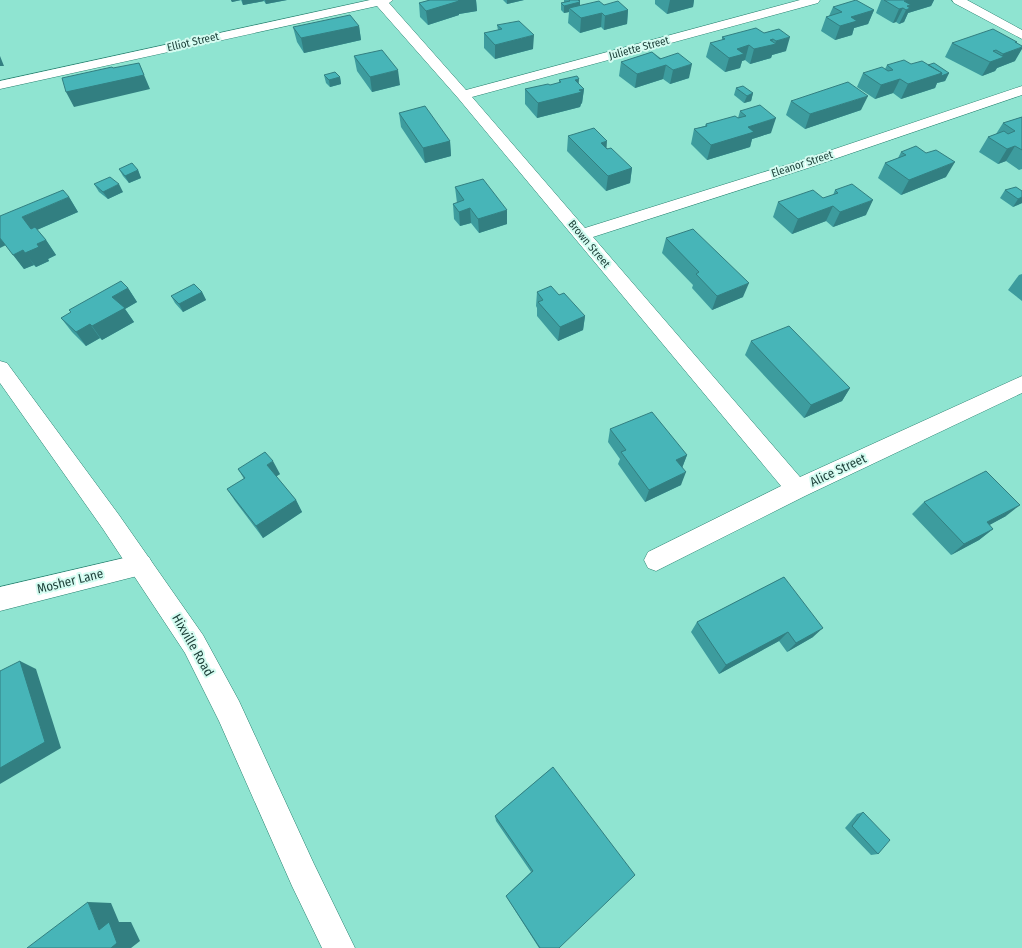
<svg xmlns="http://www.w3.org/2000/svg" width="1022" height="948" font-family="'Fira Sans Condensed',sans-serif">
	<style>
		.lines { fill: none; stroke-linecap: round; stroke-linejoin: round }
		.street-casing { stroke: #257f6e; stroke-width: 1 }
		.secondary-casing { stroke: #257f6e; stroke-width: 1 }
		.street { fill: #fff; fill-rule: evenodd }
		.secondary { fill: #fff; fill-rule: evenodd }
		.wall { fill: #3d9c9e }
		.shaded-wall { fill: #327f81 }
		.building { fill: #47b5b8; stroke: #327f81 }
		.labels { text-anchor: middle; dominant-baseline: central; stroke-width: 4; stroke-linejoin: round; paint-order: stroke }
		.far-street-label { font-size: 11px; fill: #1c3f38; stroke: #d4fcf1 }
		.street-label { font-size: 13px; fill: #1c3f38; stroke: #d4fcf1 }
	</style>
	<rect width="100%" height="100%" fill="#8fe4d1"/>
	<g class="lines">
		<!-- street casing -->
		<g class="street-casing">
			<path id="street" d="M370 0H393L389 3 466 90 800 0H820L818 3 472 97 585 228 796 162 1022 86V95L808 168 593 237 800 477 1022 376V393L805 496 656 571 648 568 644 560 648 552 781 486 458 98 377 6 0 89V81Z
				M952 0H967L1022 30V39L954 3Z
				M141 554 149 557 153 565 149 573 0 611V587Z"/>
		</g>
		<!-- secondary casing -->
		<g class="secondary-casing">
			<path id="secondary" d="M0 361 7 363 119 515 203 635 239 701 314 864 355 948H322L292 886 219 721 185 653 103 529 0 383Z"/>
		</g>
		<!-- street -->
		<use href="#street" class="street"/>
		<!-- secondary -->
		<use href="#secondary" class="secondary"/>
	</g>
	<!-- wall -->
	<path class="wall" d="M231 0H287L266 4 264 1 243 5 241 0 232 2Z
		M430 0H476L477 11 459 14V15L428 25 420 17 419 3Z
		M503 0H524L507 4Z
		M564 0H580V6L604 5 628 10 627 24 604 30 601 27 580 33 568 23 569 12 564 13 561 10V3L564 2Z
		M655 0H694L693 7 667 14 655 4Z
		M881 0H934L931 6 908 13 904 22 899 24 896 22 893 23 876 13Z
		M833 7 874 10 868 24 854 28 852 35 835 40 821 31 826 17 829 16Z
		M497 25 533 49 495 59 484 48V33L498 30Z
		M359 26 361 40 304 53 297 42 293 27Z
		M779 29 786 51 772 55 771 58 750 64 745 60 742 61 740 68 725 72 706 57 710 43 722 40V37L764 33Z
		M1017 42 1016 43 1015 61 997 68 995 71 982 76 945 57 952 43Z
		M652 52 689 78 670 84 663 79 635 88 619 76 621 62Z
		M354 56 400 85 372 92 357 71Z
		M911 64 928 65 949 73 945 81 937 83 935 88 901 99 893 93 875 99 857 87 863 73 885 69 887 65Z
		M324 75 340 77 341 84 330 87 326 83Z
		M559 80 579 84 584 89 582 103 581 104 580 107 537 118 525 104V89L550 85 559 83Z
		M736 88 753 93 751 101 744 103 734 95Z
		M791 101 861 110 805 129 786 115Z
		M740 111 771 133 752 139 750 147 707 160 691 144 694 129 705 126 706 124 738 118Z
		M399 113 450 141 451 156 425 163 401 127Z
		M1022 117V169L1019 170 1006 161 998 164 979 152 988 137 996 134 1003 123Z
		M568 136 607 148 632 168 630 183 606 191 567 151Z
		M901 152 946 177 901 195 878 178 885 163 898 158Z
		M119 169 138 170 141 178 129 183 123 176Z
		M94 184 123 192 108 199 99 192Z
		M455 187 507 224 479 233 471 223 460 226 454 219 453 204 457 203Z
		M835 190 866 215 833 227 826 221 792 234 773 217 778 202 823 198 833 195Z
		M1005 190 1022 191V203L1013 207 1000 198Z
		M69 197 78 212 37 230 46 240 56 255 48 259 49 261 36 267 34 265 24 269 6 245Z
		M666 238 743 297 712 310 692 288 693 285 662 253Z
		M1022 274V301L1008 290 1019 275Z
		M128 288 137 302 125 309 134 322 102 340 100 338 86 346 72 332 61 318Z
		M202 292 206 300 183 312 175 303 171 296Z
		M537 292 559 295 585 316 583 330 558 341 537 316V308L536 306Z
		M751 341 850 388 842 401 804 418 745 355Z
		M610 429 687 455 682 468 681 485 645 502 618 464 620 459 608 442Z
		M238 469 280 474 276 476 296 500 302 512 263 538 235 501 227 489 244 479Z
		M924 502 1006 516 989 525 993 529 979 540 951 555 912 514Z
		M784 577 813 637 787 652 779 641 719 674 691 632 697 622Z
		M553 767 559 948H539L506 896 531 872 496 821 495 816Z
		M863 812 878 854 871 855 845 828 857 814Z"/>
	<!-- shaded-wall -->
	<path class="shaded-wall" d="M231 0H241L232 2Z
		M242 0H263L264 1 243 5Z
		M265 0H287L266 4Z
		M458 0H476L477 11 459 14V15L428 25 426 11Z
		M507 0H524L507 4Z
		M576 0H580V9L569 8V12L564 13V6Z
		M670 0H694L693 7 667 14Z
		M909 0H934L931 6 908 13 904 22 899 24 906 10 903 8 896 22 893 23 899 9 904 1Z
		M628 10 627 24 604 30 605 16Z
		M874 10 868 24 854 28 852 35 835 40 840 26 851 17Z
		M602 13 601 27 580 33 581 18Z
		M359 26 361 40 304 53 301 38Z
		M534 35 533 49 495 59V45Z
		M790 37 786 51 772 55 771 58 750 64 754 49 770 40 773 39 771 45 775 44 776 41Z
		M1015 42H1017L1012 51 1022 47V49L1015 61 997 68 995 71 982 76 990 62 1001 58 1003 54Z
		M749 45 745 60 742 61 740 68 725 72 729 58 737 49Z
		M0 56 4 66H0Z
		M139 63 150 89 74 107 66 92Z
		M692 64 689 78 670 84 673 70Z
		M666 65 663 79 635 88 637 74Z
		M398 70 400 85 372 92 370 77Z
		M942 73H949L945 81 937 83 935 88 901 99 908 84Z
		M340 77 341 84 330 87 329 80Z
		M579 79 578 93 579 90 584 89 582 103 581 104 580 107 537 118 538 103 575 80Z
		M900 79 893 93 875 99 881 85Z
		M753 93 751 101 744 103 747 96Z
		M868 96 861 110 805 129 810 114Z
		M776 118 771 133 752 139 750 147 707 160 711 145 748 127Z
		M450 141 451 156 425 163 423 148Z
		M607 141 606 156 601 143Z
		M1015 146 1006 161 998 164 1007 149Z
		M955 162 946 177 901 195 909 180Z
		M632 168 630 183 606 191 608 176Z
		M138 170 141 178 129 183 125 176Z
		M119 184 123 192 108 199 103 192Z
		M69 197 78 212 32 232 22 217Z
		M1022 197V203L1013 207 1018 199Z
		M873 200 866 215 833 227 840 212Z
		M833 206 826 221 792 234 798 219Z
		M470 208 471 223 460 226 459 212Z
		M507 210V224L479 233 478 219Z
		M0 238 6 245 0 248Z
		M46 240 56 255 48 259 49 261 36 267 25 253 37 244Z
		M23 250 34 265 24 269 13 255Z
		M749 283 743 297 712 310 717 296Z
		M128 288 137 302 125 309 134 322 102 340 92 326 112 297Z
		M202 292 206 300 183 312 179 304Z
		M585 316 583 330 558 341 560 327Z
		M90 324 100 338 86 346 76 332Z
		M850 388 842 401 804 418 811 405Z
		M687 455 682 468 671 473 676 460Z
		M273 461 280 474 274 478 267 465Z
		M686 472 681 485 645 502 649 490Z
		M296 500 302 512 263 538 256 526Z
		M1020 505 1006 516 973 534 987 522Z
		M993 529 979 540 951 555 964 544Z
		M823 628 813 637 787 652 796 643Z
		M788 632 779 641 719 674 726 665Z
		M20 661 36 669 61 748 0 784V768Z
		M88 902 111 903 119 922H131L140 941 131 948H111L99 930Z"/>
	<!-- building -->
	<path class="building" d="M430 0H460H458L459 1 426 11 419 3Z
		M569 0H578L580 2 564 6 561 3 570 1Z
		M856 0 874 10 851 17 857 21 840 26 826 17 842 12 833 7Z
		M884 0H909L904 1 911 5 907 6 910 8 906 10 903 8 899 9Z
		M599 1 604 5 618 1 628 10 605 16 602 13 581 18 569 8Z
		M350 15 359 26 301 38 293 27Z
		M519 21 534 35 495 45 484 33 502 29 497 25Z
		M756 28 764 33 779 29 790 37 776 41 773 39 770 40 776 44 754 49 749 45 737 49 744 54 729 58 710 43 725 39 722 37Z
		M993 29 1017 42H1015L1022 46V47L1003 54 996 50 993 51 1004 57 990 62 952 43Z
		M382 50 398 70 370 77 354 56Z
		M652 52 660 59 678 53 692 64 673 70 666 65 637 74 621 62Z
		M904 60 911 64 922 61 942 73 908 84 900 79 881 85 863 73 882 67 888 71 893 70 887 65Z
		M139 63 144 75 66 92 62 78 112 67 113 68Z
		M934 63 949 73 941 76 942 73 928 65Z
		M335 72 340 77 329 80 324 75Z
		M577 76 579 79 575 80 584 89 579 90 582 92 538 103 525 89 548 84 550 85 561 82 559 80Z
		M848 82 868 96 810 114 791 101Z
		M743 86 753 93 747 96 736 88Z
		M760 105 776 118 748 127 754 132 711 145 694 129 707 126 706 124 735 116 738 118 746 116 740 111Z
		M425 106 450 141 423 148 399 113Z
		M1022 117V150L1015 146 1007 149 988 137 1004 131 1008 134 1015 131 1003 123Z
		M594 128 607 141 601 143 607 149 611 148 632 168 608 176 568 136Z
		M916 146 926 153 936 150 955 162 909 180 885 163 906 155 901 152Z
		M132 163 138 170 125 176 119 169Z
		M110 177 119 184 103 192 94 184Z
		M483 179 507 210 478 219 470 208 459 212 453 204 464 200 455 187Z
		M852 184 873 200 840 212 833 206 798 219 778 202 813 190 823 198 838 193 835 190Z
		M1016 187 1022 191V197L1018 199 1005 190Z
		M63 190 69 197 22 217 31 229 35 227 46 240 37 244 39 247 25 253 23 250 13 255 0 238V216Z
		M693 229 749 283 717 296 696 274 699 272 666 238Z
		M121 281 128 288 112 297 125 308 92 326 90 324 76 332 61 318 71 312 69 310Z
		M194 284 202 292 179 304 171 296Z
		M551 286 559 295 564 293 585 316 560 327 538 302 543 300 537 292Z
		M789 326 850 388 811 405 751 341Z
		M652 412 687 455 676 460 686 472 649 490 621 452 626 450 610 429Z
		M265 452 273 461 267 465 296 500 256 526 227 489 245 478 238 469Z
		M986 471 1020 505 987 522 993 529 964 544 924 502Z
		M784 577 823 628 796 643 788 632 726 665 697 622Z
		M20 661 45 742 0 768V671Z
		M553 767 635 875 559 948H540L506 896 533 871 495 816Z
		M863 812 890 840 878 854 852 826Z
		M88 902 99 930 109 922 117 943 111 948H27Z"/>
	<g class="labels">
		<!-- far-street labels -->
		<g class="far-street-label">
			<text transform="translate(193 42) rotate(-13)">Elliot Street</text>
			<text transform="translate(639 48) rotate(-15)">Juliette Street</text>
			<text transform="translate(802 164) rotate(-18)">Eleanor Street</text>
			<text transform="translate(589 244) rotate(50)">Brown Street</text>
		</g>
		<!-- street labels -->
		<g class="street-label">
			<text transform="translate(838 470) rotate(-25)">Alice Street</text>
			<text transform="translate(70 581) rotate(-14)">Mosher Lane</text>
			<text transform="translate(193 645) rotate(60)">Hixville Road</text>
		</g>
	</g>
</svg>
